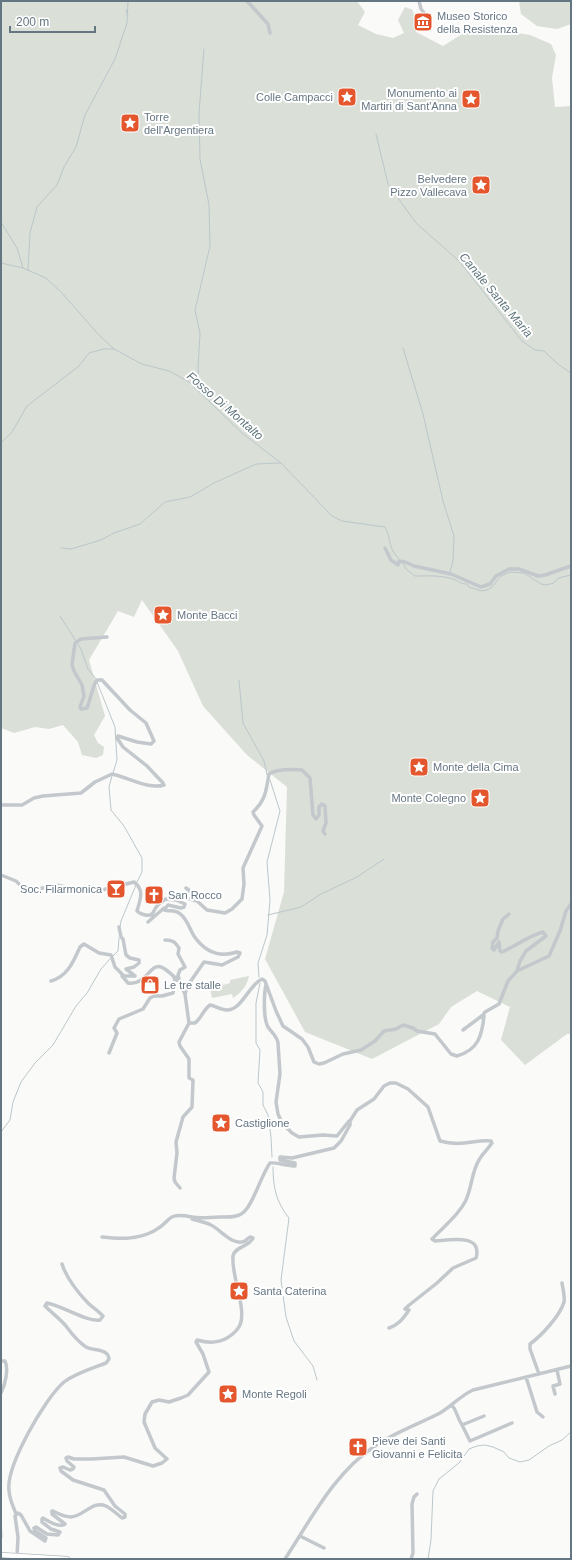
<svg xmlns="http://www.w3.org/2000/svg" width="572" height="1560" font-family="Arial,sans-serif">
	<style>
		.green { fill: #dadfd7 }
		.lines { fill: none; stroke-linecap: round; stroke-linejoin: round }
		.stream { stroke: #bbc7cb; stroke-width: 1 }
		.major-casing { stroke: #b5babe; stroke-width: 6 }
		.minor { stroke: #c3c8cc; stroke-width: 3.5 }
		.major { stroke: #fff; stroke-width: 4.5 }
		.labels { text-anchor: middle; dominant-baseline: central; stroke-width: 4; stroke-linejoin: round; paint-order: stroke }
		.poi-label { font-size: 11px; fill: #657683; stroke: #fff; text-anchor: start }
		.water-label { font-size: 12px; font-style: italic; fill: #60757c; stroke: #fff }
	</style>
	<rect width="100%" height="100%" fill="#fafaf8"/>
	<!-- green -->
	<path class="green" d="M1 1H357L365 12 358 25 376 34 393 38 404 33 398 20 405 7 413 10 416 32 443 46 467 31 492 35 512 32 530 35 551 44 556 55 552 78 555 107 571 106V1034H567L525 1065 501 1040 510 1007 477 991 451 1007 439 1024 372 1059 305 1032 265 959 284 892 287 787 247 755 203 706 178 651 142 600 134 617 118 611 89 660 105 716 94 735 98 743 104 747 103 755 96 758 82 755 78 742 63 725 49 729 35 727 14 733 1 728Z
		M519 1H571V24L557 29 537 26 521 14Z
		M249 976C247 986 242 992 233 998L232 994 212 998 210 989H212V986L219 985V983L222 982 223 985 230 983V980Z"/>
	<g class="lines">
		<!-- stream -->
		<path class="stream" d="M126 10 128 16
			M376 134 388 184 416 223 460 262 522 341 535 350 544 351 559 365 571 373
			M1 222 17 248 23 268
			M1 263 23 268 46 278 62 293 97 333 114 349 142 364 169 371 189 382 242 433 281 463 332 516 342 521 385 527C392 540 387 547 399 559
			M28 270 30 233 37 207 57 185 64 167 76 147 85 115 115 59 127 23 128 1
			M403 348 423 414 443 501 454 536 453 561 450 572
			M200 391 198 368 200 333 195 310 210 246 209 205 200 159 199 113 204 49
			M1 443 12 432 27 406 79 366 89 353 103 349H114
			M61 548 71 549 101 540 114 533 140 524 165 502 190 497 214 483 256 464 280 463
			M403 563 406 569 415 576C428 576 440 575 453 579 459 581 460 584 467 584L469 587 482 591 487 590 492 587 501 576 510 572 524 573 541 584 546 585 554 583C558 576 565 577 571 575
			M60 616 76 641
			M77 643 81 649 88 669 96 679
			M239 680 243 723 264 761 267 775
			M97 682 115 727 117 760 113 773
			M112 776 109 787 111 810 124 826 142 858V872L137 882
			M268 915 301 907 321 894 357 877 384 859
			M120 927 121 921 136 885
			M113 956 118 951 119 938
			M259 977 258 963 267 935 270 900 267 862 280 811 270 780
			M260 983 256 1003V1043L260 1050 258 1083 263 1092V1105L268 1115 271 1137 272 1157
			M1 1132 10 1120 13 1102 21 1082 35 1063 53 1045 76 1006 87 993 101 969 110 959
			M273 1167C273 1187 276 1202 289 1218L281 1280 286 1317 294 1341 313 1366 317 1380
			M1 1516 2 1537
			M428 1559 431 1540 433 1491 439 1479 459 1463 469 1449 477 1446 485 1445 493 1447 504 1452 509 1458 520 1462 529 1460 549 1446 562 1440 571 1432"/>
		<!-- major casing -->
		<g class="major-casing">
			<path id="major" d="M1 1555 67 1559"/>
		</g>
		<!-- minor -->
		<path class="minor" d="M247 1 268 24 270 33
			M419 1 421 9 425 14
			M385 548 391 560 398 565 399 561 405 562 414 566 451 574 481 587 490 584 496 576 509 569H519L538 576 545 575 571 566
			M1 805H22L34 798 43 796 81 793 95 782 112 774C127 777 149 790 164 785L163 783 147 766 123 747 117 738 118 736 137 742 151 744 154 741 146 723 130 710 102 680H97C93 684 90 701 87 708L81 709 80 707 84 696 82 685 74 671 72 665 75 643 81 639 107 637
			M1 875 16 881 24 889 30 891 56 885 87 891H98L134 882C145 890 140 900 137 911 140 914 148 917 152 914 154 912 155 908 157 906 162 900 169 897 176 895L197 901 207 910 225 913 232 909 242 899 244 884 243 868 262 826 254 815 253 812C266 800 266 790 269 774 276 769 293 769 302 770L310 778 313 815 316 819 319 815V807L322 804 325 806 326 823 323 831 325 834
			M186 888 195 895 197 901
			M166 899 176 900 185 904 184 907 181 908 168 905 164 910C169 912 174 909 179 913 187 918 189 928 194 936 205 952 219 958 237 952L240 953 238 957 222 965 204 962 188 985 185 994
			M148 922 164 908
			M119 927 121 937 123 939 126 955 130 958 139 960V963L134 967 126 969 135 976H122L128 983C146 986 150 963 161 967 167 969 174 977 179 981
			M165 940C173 940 175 942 179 948L178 954 185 967 180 970 178 975 180 984 185 994 189 1023H195C201 1019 203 1010 210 1005 216 1006 222 1011 228 1010 242 1009 249 985 262 979L265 981 276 1011 283 1026 302 1039 308 1047 314 1062 319 1064 324 1063 343 1054 361 1050 375 1041 384 1031 396 1029 403 1025 413 1028 417 1031 435 1034 451 1054 457 1056C478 1050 482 1036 484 1016L483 1015 463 1030
			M517 971 549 956 560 931 566 911 571 904
			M51 981C68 976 73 962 80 947L84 944 99 953 111 955 115 967 123 975
			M483 1015 485 1012 499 1004 508 981 517 971 520 961 526 951 546 936 543 932C528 936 516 946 502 952L500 951 499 942 494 950 492 948 493 942 497 938 498 931 503 919 509 914
			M109 1053 117 1033 114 1028 119 1019 143 1009 150 998 154 996H162L173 993 175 981 174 977
			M350 1121 357 1110 374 1099 384 1086 390 1083H396L408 1089 428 1107 440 1141C450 1144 461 1144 472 1142 479 1141 484 1140 491 1141L492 1143C488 1149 482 1154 479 1160 471 1173 472 1189 465 1202 457 1217 443 1227 432 1239L435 1241C449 1240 483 1233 476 1258L453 1268 437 1283 408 1306 405 1309 409 1310C403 1319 398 1325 389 1328
			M180 1188 175 1182 174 1178 177 1153 176 1142 183 1117 192 1107 193 1080 189 1078V1059L180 1046 179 1042 189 1023
			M102 1237C120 1239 137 1240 154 1231 173 1221 164 1212 192 1217
			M1 1361H5C9 1369 5 1385 1 1393
			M539 1374 530 1349V1344C541 1336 560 1316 564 1302 565 1297 563 1289 562 1283
			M526 1377 537 1412 543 1417
			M555 1394 553 1386 560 1384 557 1370
			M452 1405C457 1411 457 1417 461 1423 464 1429 467 1435 470 1441L512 1423
			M462 1425 484 1416
			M16 1514C13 1506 9 1498 9 1490 6 1466 45 1398 64 1382 74 1374 93 1368 106 1363L109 1359C108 1348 93 1351 86 1347 77 1341 72 1334 66 1326 60 1319 52 1313 45 1306L47 1303C63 1306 86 1322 100 1320L103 1316C99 1311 93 1308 88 1303 78 1293 66 1277 62 1264
			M300 1536 324 1548
			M17 1556 18 1537 15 1516 18 1513 21 1515 30 1531 45 1541 46 1538 35 1531 34 1528 36 1527 47 1534 58 1535 60 1532 51 1529 42 1522V1519L43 1518C50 1522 59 1528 65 1524L52 1514V1511H53C59 1514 64 1517 71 1517 84 1516 93 1500 106 1506 112 1509 117 1514 122 1518L125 1517V1514L115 1506 104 1490 73 1480 61 1471 60 1468 63 1467 70 1470 73 1469 74 1467 67 1461 66 1458 68 1457 74 1459H92L124 1457 153 1466 162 1463 167 1459 155 1448 144 1422 145 1414 152 1402 159 1400 169 1402 181 1398 188 1395 209 1372 203 1354 196 1342 197 1340C207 1343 218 1343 227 1338 232 1335 237 1331 240 1325 247 1309 231 1276 233 1256 234 1247 249 1247 253 1238L250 1237C248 1238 246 1240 245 1241 233 1247 220 1229 211 1225 205 1222 199 1221 192 1219V1217C201 1219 210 1217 220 1217 227 1217 235 1218 241 1214 252 1209 261 1175 270 1163 275 1162 287 1166 295 1166V1163L280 1160V1157L292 1158 334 1148 341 1141 350 1125V1121H349L337 1136 323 1135 299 1137 292 1133 282 1123 278 1114 276 1102 280 1074 278 1043C277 1036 272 1033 268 1027 263 1018 264 994 266 984
			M285 1559C311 1519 335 1472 375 1446 395 1432 419 1424 440 1413 452 1406 460 1396 473 1390L571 1366
			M411 1559 413 1553 412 1504 414 1497 417 1494"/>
		<!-- major -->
		<use href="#major" class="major"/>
	</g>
	<!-- icons -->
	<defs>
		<g id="museum-square" transform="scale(1)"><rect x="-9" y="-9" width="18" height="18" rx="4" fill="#e4572e" stroke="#fff"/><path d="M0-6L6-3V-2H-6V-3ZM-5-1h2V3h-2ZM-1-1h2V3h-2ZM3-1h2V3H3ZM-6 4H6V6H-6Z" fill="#fff"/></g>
		<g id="sight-square" transform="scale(1)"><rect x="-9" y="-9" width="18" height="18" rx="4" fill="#e4572e" stroke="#fff"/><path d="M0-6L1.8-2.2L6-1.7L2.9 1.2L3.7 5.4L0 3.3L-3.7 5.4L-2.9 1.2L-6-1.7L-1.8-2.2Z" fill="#fff"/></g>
		<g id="bar-square" transform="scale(1)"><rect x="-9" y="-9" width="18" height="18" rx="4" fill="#e4572e" stroke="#fff"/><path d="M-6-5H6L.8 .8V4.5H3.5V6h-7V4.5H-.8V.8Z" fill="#fff"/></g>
		<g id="church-square" transform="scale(1)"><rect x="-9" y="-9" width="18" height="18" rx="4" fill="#e4572e" stroke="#fff"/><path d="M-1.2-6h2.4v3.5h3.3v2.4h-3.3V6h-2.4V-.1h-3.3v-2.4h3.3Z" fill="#fff"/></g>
		<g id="shop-square" transform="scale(1)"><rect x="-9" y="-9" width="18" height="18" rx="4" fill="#e4572e" stroke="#fff"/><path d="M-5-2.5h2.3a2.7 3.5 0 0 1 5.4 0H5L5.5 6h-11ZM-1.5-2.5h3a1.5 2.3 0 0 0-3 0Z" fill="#fff"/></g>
	</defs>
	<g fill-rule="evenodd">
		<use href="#museum-square" x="423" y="22"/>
		<use href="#sight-square" x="347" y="97"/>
		<use href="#sight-square" x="471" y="99"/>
		<use href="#sight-square" x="130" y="123"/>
		<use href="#sight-square" x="481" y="185"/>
		<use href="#sight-square" x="163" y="615"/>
		<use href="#sight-square" x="419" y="767"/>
		<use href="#sight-square" x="480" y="798"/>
		<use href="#bar-square" x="116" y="889"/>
		<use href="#church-square" x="154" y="895"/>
		<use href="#shop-square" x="150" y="985"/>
		<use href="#sight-square" x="221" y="1123"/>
		<use href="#sight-square" x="239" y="1291"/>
		<use href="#sight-square" x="228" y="1394"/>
		<use href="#church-square" x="358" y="1447"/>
	</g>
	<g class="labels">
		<!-- poi labels -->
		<g class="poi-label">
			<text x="437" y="16">Museo Storico<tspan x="437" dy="13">della Resistenza</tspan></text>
			<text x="457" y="93" text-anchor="end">Monumento ai<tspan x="457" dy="13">Martiri di Sant'Anna</tspan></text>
			<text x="333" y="97" text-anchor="end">Colle Campacci</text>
			<text x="144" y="117">Torre<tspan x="144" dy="13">dell'Argentiera</tspan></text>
			<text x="467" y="179" text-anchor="end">Belvedere<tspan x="467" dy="13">Pizzo Vallecava</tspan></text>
			<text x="177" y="615">Monte Bacci</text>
			<text x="433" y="767">Monte della Cima</text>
			<text x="466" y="798" text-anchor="end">Monte Colegno</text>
			<text x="102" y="889" text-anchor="end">Soc. Filarmonica</text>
			<text x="168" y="895">San Rocco</text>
			<text x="164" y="985">Le tre stalle</text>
			<text x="235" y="1123">Castiglione</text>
			<text x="253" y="1291">Santa Caterina</text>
			<text x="242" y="1394">Monte Regoli</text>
			<text x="372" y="1441">Pieve dei Santi<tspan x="372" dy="13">Giovanni e Felicita</tspan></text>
		</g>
		<!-- water labels -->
		<g class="water-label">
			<text transform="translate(496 295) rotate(50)">Canale Santa Maria</text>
			<text transform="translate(225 406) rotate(41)">Fosso Di Montalto</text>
		</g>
	</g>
	<!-- border -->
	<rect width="572" height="1560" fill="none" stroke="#657683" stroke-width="4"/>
	<!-- scale -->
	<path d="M10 26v6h85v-6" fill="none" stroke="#657683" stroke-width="2"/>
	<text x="16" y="26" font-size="12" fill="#657683" stroke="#ffffff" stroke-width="3" paint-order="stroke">200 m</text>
</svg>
